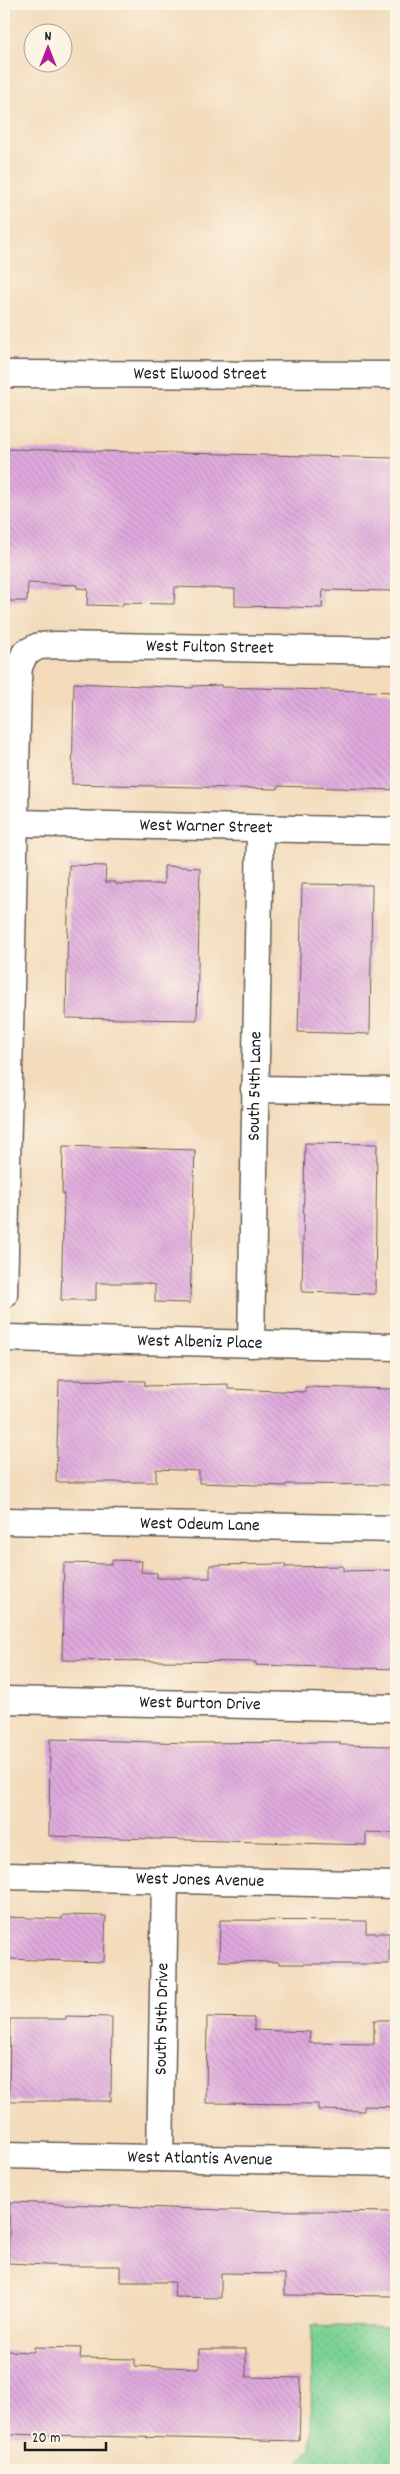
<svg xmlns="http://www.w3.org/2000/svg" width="400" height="2474" font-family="Dekko,sans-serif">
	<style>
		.grass { fill: url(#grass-dots); stroke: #4c7658 }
		.building { fill: url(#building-back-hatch) }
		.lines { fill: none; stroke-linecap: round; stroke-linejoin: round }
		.minor-casing { stroke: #675f54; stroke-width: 29 }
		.minor { stroke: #fff; stroke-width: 26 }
		.labels { text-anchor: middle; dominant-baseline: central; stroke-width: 4; stroke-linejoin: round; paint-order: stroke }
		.street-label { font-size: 18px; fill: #1c1c1c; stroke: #fcf5e5 }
	</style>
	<defs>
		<pattern id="grass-dots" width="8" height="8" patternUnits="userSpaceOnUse" patternTransform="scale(1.25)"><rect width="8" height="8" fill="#7bd194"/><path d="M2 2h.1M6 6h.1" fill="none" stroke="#6ab37f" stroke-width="1.8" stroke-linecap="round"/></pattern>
		<pattern id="building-back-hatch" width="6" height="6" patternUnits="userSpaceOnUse" patternTransform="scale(1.25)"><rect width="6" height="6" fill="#dfa9dd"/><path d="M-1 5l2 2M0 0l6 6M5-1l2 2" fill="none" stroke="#bf91bd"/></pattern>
	</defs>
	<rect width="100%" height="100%" fill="#fcf5e5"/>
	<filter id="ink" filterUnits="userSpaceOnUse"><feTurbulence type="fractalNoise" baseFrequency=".02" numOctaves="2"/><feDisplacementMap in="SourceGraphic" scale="10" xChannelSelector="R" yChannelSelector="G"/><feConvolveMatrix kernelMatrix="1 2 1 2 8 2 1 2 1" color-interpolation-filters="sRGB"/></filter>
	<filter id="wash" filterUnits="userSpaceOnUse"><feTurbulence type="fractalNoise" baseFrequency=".0096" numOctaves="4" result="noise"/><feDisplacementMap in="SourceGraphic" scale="20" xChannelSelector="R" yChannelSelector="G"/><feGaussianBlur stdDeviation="1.12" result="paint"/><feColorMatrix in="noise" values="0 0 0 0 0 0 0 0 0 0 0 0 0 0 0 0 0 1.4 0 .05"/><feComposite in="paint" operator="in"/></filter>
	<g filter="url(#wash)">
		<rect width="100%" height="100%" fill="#f3dbbc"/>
		<!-- grass -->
		<path class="grass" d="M312 2325 396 2328V2470H292L311 2448Z"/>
		<g id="blocks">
			<!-- building -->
			<path class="building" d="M4 449 396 458V591L323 590 322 608 293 607 235 606V589L175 587 174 604 123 603V606L87 605 88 589 77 588V585L28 583 27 601H4Z
				M74 683 193 688V686L221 685V687L396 692V790L278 786V789L72 784Z
				M69 865 106 866 105 882H116V884H164V866L200 868 197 1020 66 1018Z
				M302 884 372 885 370 1034 298 1032Z
				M305 1143 377 1144 375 1294 302 1292Z
				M63 1146 195 1150 190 1303 155 1302V1285L145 1283H96V1300H61L64 1194H62Z
				M59 1380 145 1381V1386L228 1384V1389L305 1392V1387L396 1389V1485L286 1484V1486L199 1483V1471L156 1469V1482H56Z
				M112 1560 142 1561 141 1572 157 1573V1578H210V1565L285 1564V1567L343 1566V1571L396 1570V1669L256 1665V1662L62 1660 64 1563 112 1564Z
				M50 1739 190 1743 340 1742V1745L396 1746V1833L366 1832V1845L49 1836Z
				M63 1915 106 1916 104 1962 4 1959V1917L62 1919Z
				M220 1920 366 1921V1933H389V1964H279V1962L219 1961Z
				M66 2016 112 2017 111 2101H9L10 2019H66Z
				M207 2017 254 2018V2030L310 2032 309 2043 374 2044V2020H396V2107L364 2106V2111L318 2110V2104L206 2103Z
				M10 2202 222 2210 396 2212V2296L285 2295V2274L221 2273V2298L174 2297 175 2282H120V2266H66L8 2263Z
				M34 2347 81 2348 80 2358 135 2359V2366L199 2368V2349H246V2377L301 2378 299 2441 4 2434V2351L34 2352Z"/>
		</g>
	</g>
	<g filter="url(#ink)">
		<use href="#blocks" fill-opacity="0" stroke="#675f54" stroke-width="1"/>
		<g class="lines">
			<!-- minor casing -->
			<g class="minor-casing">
				<g id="minor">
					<path id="s1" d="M4 374 396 375"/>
					<path id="s2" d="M15 823 396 831"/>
					<path d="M254 1089 396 1091"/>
					<path id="s3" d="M4 1295 18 681 19 667 25 653 39 646 56 645 396 651"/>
					<path id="s4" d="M4 1338 396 1347"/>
					<path id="s5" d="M251 1344 260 829"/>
					<path id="s6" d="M4 1521 396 1529"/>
					<path id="s7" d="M4 1700 396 1708"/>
					<path id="s8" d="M4 1876 396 1885"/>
					<path id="s9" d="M4 2155 396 2163"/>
					<path id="s10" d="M160 2158 165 1881"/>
				</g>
			</g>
			<!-- minor -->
			<use href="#minor" class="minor"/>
		</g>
	</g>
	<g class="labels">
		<!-- street labels -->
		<g class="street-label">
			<text stroke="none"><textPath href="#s1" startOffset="196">West Elwood Street</textPath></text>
			<text stroke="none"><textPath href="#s3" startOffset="830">West Fulton Street</textPath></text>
			<text stroke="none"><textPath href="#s2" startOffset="191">West Warner Street</textPath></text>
			<text stroke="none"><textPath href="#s5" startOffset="258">South 54th Lane</textPath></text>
			<text stroke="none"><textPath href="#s4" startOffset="196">West Albeniz Place</textPath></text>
			<text stroke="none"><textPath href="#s6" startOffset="196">West Odeum Lane</textPath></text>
			<text stroke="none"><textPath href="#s7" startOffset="196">West Burton Drive</textPath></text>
			<text stroke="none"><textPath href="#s8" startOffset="196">West Jones Avenue</textPath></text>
			<text stroke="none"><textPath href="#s10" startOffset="139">South 54th Drive</textPath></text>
			<text stroke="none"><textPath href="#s9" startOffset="196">West Atlantis Avenue</textPath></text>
		</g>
	</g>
	<!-- margin -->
	<rect width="400" height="2474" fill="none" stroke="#fcf5e5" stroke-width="20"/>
	<!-- north arrow -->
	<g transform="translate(48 48)"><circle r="24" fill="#fcf5e5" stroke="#a29e95"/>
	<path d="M0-4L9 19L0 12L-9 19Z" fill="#b5179e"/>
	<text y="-8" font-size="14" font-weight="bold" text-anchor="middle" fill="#1c1c1c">N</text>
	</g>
	<!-- scale -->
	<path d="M25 2442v8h81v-8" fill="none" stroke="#1c1c1c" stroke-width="2.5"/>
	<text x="32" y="2442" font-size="15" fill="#1c1c1c" stroke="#fcf5e5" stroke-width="4" paint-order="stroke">20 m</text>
</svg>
